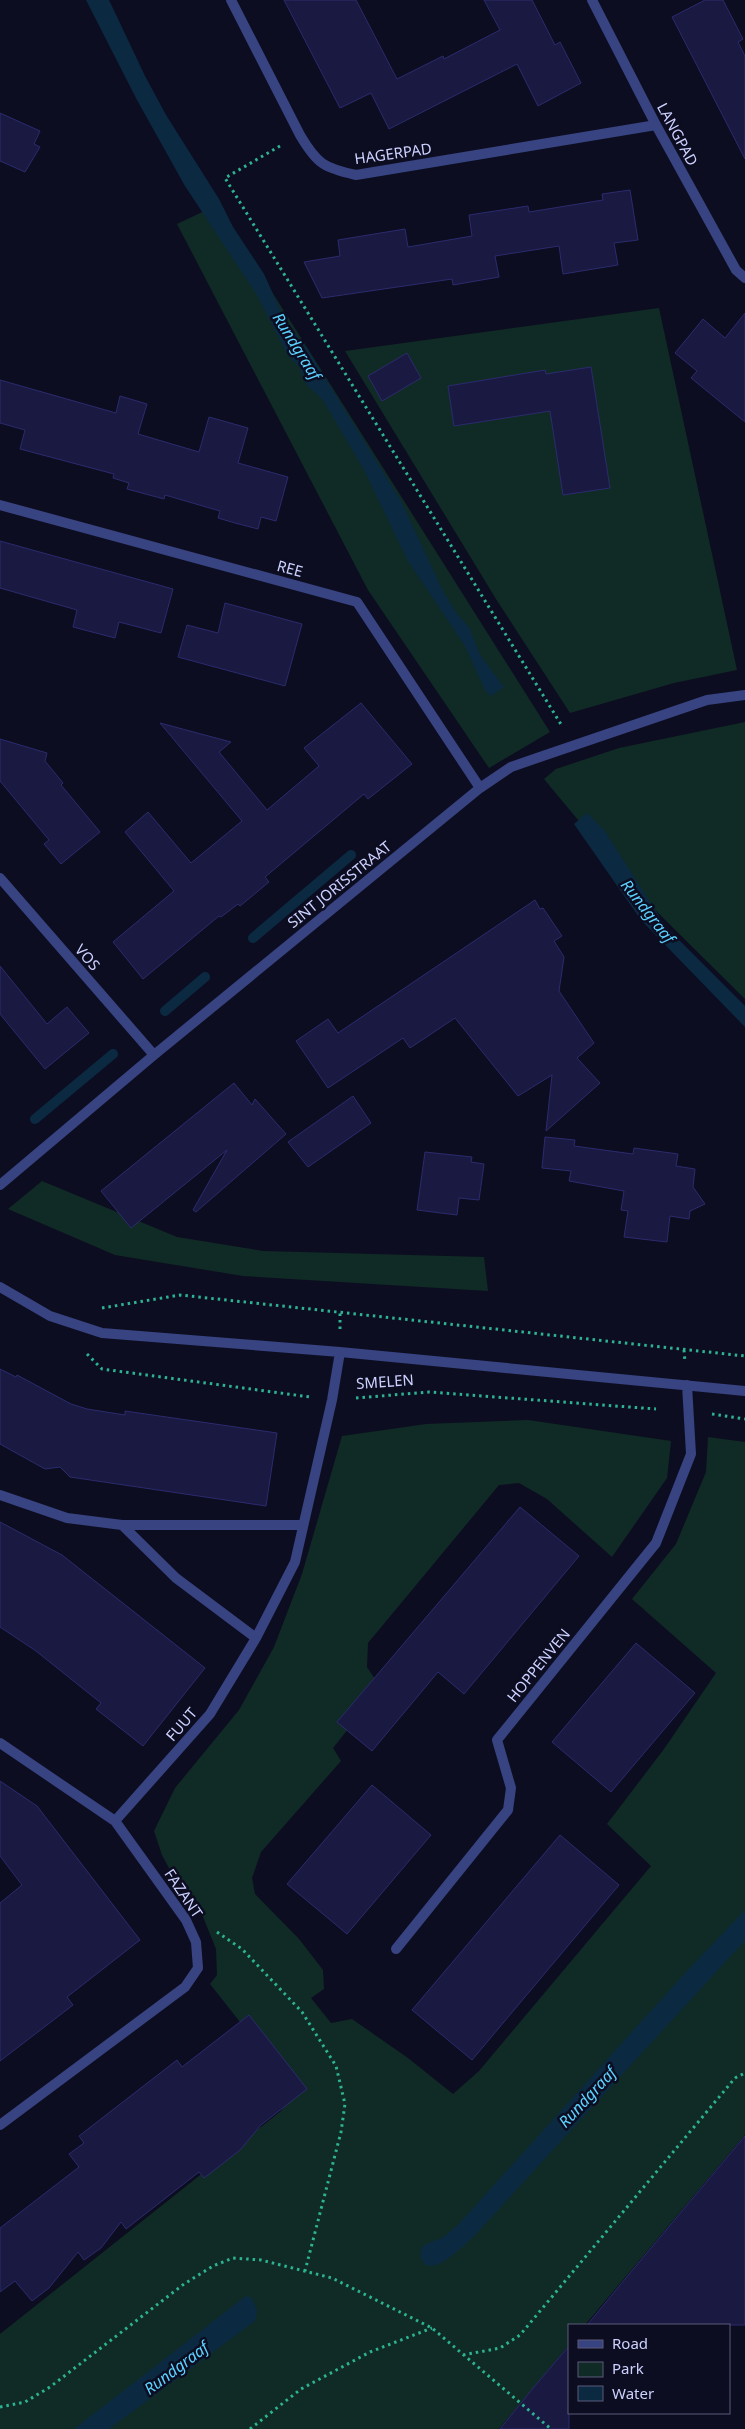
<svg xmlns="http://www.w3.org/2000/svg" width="745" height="2429" font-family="'Noto Sans',sans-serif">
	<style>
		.green { fill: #102b25 }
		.water { fill: #0b2a42 }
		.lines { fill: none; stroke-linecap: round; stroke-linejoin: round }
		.stream { stroke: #0b2a42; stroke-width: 10 }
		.building { fill: #1a1942; stroke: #2b2b6e }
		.path { stroke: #2db392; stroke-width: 3; stroke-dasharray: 2.5 4; stroke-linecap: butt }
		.minor { stroke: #384381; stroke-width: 10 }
		.labels { text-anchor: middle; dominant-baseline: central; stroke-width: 5; stroke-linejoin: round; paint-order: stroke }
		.street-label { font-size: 15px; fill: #cdd1ff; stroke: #0d0d21 }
		.water-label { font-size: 16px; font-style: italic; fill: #5bd2ff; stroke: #0d0d21 }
	</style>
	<rect width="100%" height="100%" fill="#0d0d21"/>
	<!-- green -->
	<path class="green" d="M217 205 550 732 489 768 368 590 177 224Z
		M659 308 737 670 674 683 570 713 496 599 345 351Z
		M745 722V999L642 897 544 779 556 769 619 748Z
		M42 1181 177 1237 263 1251 484 1257 488 1291 243 1276 115 1255 8 1209Z
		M528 1420 671 1441 667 1478 612 1557 547 1499 519 1483 499 1485 368 1643 367 1667 381 1688 333 1748 341 1761 261 1852 252 1878 255 1894 299 1939 323 1970 324 1989 311 1998 331 2023 352 2019 408 2058 453 2094 479 2071 651 1866 607 1824 664 1749 716 1673 632 1599 676 1544 706 1472 708 1437 745 1442V2135L585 2325H569V2345L499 2429H0V2334L281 2111 296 2093 210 1984 217 1975 216 1949 195 1897 177 1883 162 1855 154 1831 175 1788 239 1710 274 1647 302 1574 342 1436 426 1424Z"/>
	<!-- water -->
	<path class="water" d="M86 0H109L145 76 166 115 219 199 233 227 264 274 283 316 308 350 401 501 443 591 455 611 470 629 480 655 504 687 491 696 485 690 465 646 408 561 364 470 323 400 306 384 299 367 287 354 257 295 185 186 137 100Z
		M587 813 604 830 666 927 745 1006V1027L641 920 574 824Z
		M745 1910V1941L739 1947 476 2234C467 2242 432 2280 422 2260 420 2255 420 2250 424 2245L442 2238 457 2226 686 1972Z
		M246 2296 252 2298 257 2311 255 2321 109 2429H74Z"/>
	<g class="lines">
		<!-- stream -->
		<path class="stream" d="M253 938 351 855
			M165 1011 205 977
			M35 1119 113 1054"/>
	</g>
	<!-- building -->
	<path class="building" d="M284 0H356L397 79 443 56 444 59 500 30 484 0H532L555 45 560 42 581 83 538 106 517 64 389 129 371 93 340 108Z
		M705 0H723L743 39 738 42 745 56V159L672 17Z
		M0 113 40 131 34 144 40 147 25 172 0 161Z
		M630 190 638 240 614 243 618 265 563 274 559 246 495 256 499 277 453 285 452 279 322 298 304 262 340 256 338 240 405 229 408 247 472 236 469 215 528 206 529 212 603 200 602 194Z
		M745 313V422L691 378 697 371 675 353 703 319 725 338Z
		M407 353 421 378 382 401 368 376Z
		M591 367 610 488 563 495 550 411 454 426 448 386 545 370 546 374Z
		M0 380 116 413 120 396 147 404 138 434 199 452 209 417 248 428 238 463 288 477 276 521 261 517 258 529 235 523 218 518 220 511 165 495 164 499 127 489 129 483 113 478 114 474 20 449 25 430 0 423Z
		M0 541 173 589 161 633 119 622 115 638 73 627 77 610 0 588Z
		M225 603 302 624 285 686 178 657 187 625 218 633Z
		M361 703 412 764 368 799 364 794 265 877 269 882 240 906 238 904 221 917 219 916 143 979 113 942 174 891 125 832 148 812 191 863 242 821 160 723 231 742 219 752 267 810 319 766 304 748Z
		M0 739 47 753 45 761 63 783 61 785 100 832 61 864 44 844 49 840 0 781Z
		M535 900 540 909 543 908 562 936 554 941 564 957 559 991 594 1043 577 1058 600 1083 546 1131 552 1075 518 1096 455 1018 410 1048 403 1038 328 1088 296 1041 328 1019 338 1033Z
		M0 966 47 1024 67 1007 89 1033 45 1069 0 1014Z
		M234 1083 252 1105 255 1099 286 1134 196 1212 193 1210 227 1150 131 1228 101 1191Z
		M353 1096 371 1123 308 1167 288 1142Z
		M545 1137 575 1140 574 1146 633 1154 634 1148 678 1154 676 1166 695 1169 693 1187 705 1204 690 1211 689 1219 670 1216 667 1242 624 1237 628 1211 621 1210 624 1191 569 1181 571 1171 542 1168Z
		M425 1152 472 1157 471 1162 484 1164 479 1200 459 1198 457 1215 417 1210Z
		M0 1369 16 1377 17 1375 71 1404 87 1409 125 1415V1411L277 1433 266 1506 70 1477 60 1467 45 1469 0 1444Z
		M520 1507 579 1556 464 1694 438 1672 372 1751 337 1722Z
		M0 1522 62 1555 205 1668 143 1746 96 1709 101 1703 36 1651 0 1627Z
		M636 1643 695 1693 611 1792 552 1742Z
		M0 1781 37 1806 140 1940 67 1997 73 2005 0 2061V1903L22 1885 0 1856Z
		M372 1785 431 1835 347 1934 287 1884Z
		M560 1835 619 1885 472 2060 412 2010Z
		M249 2015 307 2089 261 2125 240 2150 204 2178 199 2172 126 2229 121 2222 101 2248 84 2260 78 2252 49 2288 32 2301 15 2281 0 2292V2228L79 2167 69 2154 84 2143 79 2136 177 2060 182 2067Z
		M745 2136V2325H587L635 2267Z
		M569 2346V2429H500L534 2387Z"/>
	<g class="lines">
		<!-- path -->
		<path class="path" d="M280 146 225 178 562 726
			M102 1308 180 1295 745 1356
			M340 1329V1313
			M684 1350 685 1362
			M87 1354 102 1369 310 1397
			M356 1398 429 1392 656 1409
			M712 1414 745 1419
			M217 1932 242 1949 302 2012 336 2066 345 2104 341 2132 305 2271
			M463 2355 500 2348 520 2335 735 2078 745 2073
			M0 2407 25 2402 50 2387 184 2284 213 2266 233 2258 261 2260 332 2278 432 2328 551 2429
			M250 2429 301 2389 370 2352 432 2328"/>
		<!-- minor -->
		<path class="minor" d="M231 0 300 135C317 164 324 168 356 175L656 125
			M592 0 656 125 736 270 745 278
			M0 505 357 602 480 788
			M0 878 154 1055
			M0 1185 154 1055 480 788 511 767 534 759 707 700 745 695
			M0 1287 50 1316 102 1333 340 1352 745 1391
			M0 1495 67 1518 122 1525H302
			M122 1525 176 1578 256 1638
			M0 1743 115 1821 186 1920 196 1942 198 1968 185 1987 0 2125
			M115 1821 210 1714 256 1638 295 1562 332 1400 340 1352
			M396 1949 508 1810 511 1788 497 1740 656 1543 691 1454 687 1385"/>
	</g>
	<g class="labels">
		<!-- street labels -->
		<g class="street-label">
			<text transform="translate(678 134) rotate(62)">LANGPAD</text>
			<text transform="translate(393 153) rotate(-8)">HAGERPAD</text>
			<text transform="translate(290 568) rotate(15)">REE</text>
			<text transform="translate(339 884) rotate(-39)">SINT JORISSTRAAT</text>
			<text transform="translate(88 957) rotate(49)">VOS</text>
			<text transform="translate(385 1381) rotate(-4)">SMELEN</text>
			<text transform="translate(538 1665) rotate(-51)">HOPPENVEN</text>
			<text transform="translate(181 1724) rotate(-49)">FUUT</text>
			<text transform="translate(184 1893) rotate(56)">FAZANT</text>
		</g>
		<!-- water labels -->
		<g class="water-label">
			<text transform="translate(297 346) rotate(58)">Rundgraaf</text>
			<text transform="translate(648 911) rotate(52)">Rundgraaf</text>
			<text transform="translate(587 2097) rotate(-47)">Rundgraaf</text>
			<text transform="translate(176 2368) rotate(-37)">Rundgraaf</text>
		</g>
	</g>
	<!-- legend -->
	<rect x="568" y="2324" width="162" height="90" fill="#0d0d21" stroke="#5a5b7a"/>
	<rect x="578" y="2340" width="25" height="8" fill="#384381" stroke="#5a5b7a"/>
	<text x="612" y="2349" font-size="15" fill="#cdd1ff">Road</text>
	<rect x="578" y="2362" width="25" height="15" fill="#102b25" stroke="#5a5b7a"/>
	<text x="612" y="2374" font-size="15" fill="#cdd1ff">Park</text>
	<rect x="578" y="2386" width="25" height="15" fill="#0b2a42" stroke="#5a5b7a"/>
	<text x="612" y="2399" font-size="15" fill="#cdd1ff">Water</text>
</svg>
